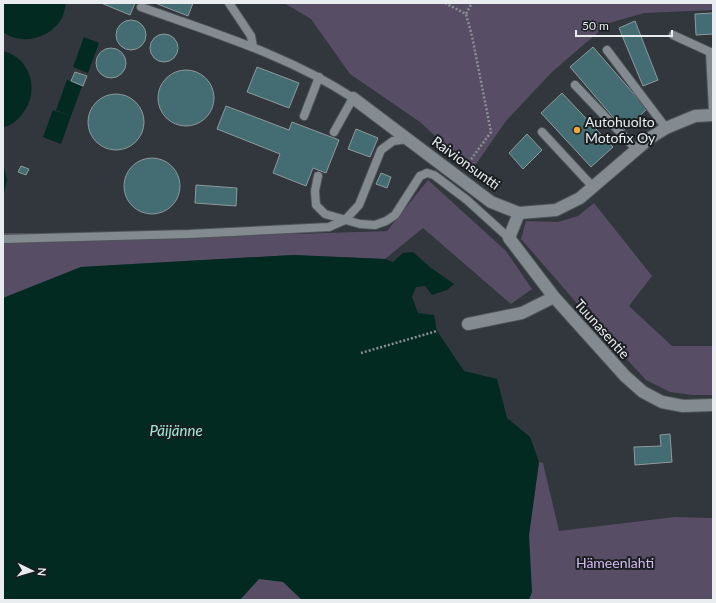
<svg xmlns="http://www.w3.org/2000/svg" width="716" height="603" viewBox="0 0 716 603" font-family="Lato,sans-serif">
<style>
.green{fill:#574d64}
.water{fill:#022a21}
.building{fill:#436d72;stroke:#8f9a9b}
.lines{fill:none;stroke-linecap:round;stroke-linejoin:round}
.service-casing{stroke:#4e5558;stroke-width:10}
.minor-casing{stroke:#4e5558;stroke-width:14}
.path{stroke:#898f93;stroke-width:2.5;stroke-dasharray:2 2;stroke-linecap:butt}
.service{stroke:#838b91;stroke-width:8}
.minor{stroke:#838b91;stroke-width:12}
.poi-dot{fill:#eea83c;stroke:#1b1e21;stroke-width:1.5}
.labels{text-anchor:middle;stroke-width:4;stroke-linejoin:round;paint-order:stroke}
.poi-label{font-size:14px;fill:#e9edf0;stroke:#1b1e21;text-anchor:start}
.street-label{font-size:14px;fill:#e9edf0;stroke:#1b1e21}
.park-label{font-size:14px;fill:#d3bbf0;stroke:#1b1e21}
.water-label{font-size:15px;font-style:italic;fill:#a2e9d3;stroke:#1b1e21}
</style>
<rect width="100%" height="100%" fill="#31373c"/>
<path class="green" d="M284,3H713V10L644,13L609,23L552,72L506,121L472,170L420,122L350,74L311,19Z
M428,180L506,251L532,289L511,304L423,228L385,259L293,255L81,267L3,298V233L296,234L387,231Z
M594,203L652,276L629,306L672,346H713V395H693L670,392L646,380L608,339L521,239L526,221L558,222L578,216Z
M539,462L543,463L559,531L675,517L713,518V600H132L217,529L529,535Z"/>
<path class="water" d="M3,3H66C65,8 64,14 62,18C50,39 22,46 3,32Z
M84,37L99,43L88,73L73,67Z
M3,51C31,58 40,91 23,113C18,120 11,126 3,127Z
M67,80L82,86L71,116L56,110Z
M53,110L71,116L61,144L43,137Z
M3,163L7,180L3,197Z
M413,252L431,268L454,284L447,290L432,295L425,286L416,287L412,297L418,313L434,315L437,331L464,371L497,379L507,418L530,437L539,462L529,535L532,592L529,600H302L283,582L259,579L240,600H3V298L81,267L293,255L385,259L393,262L403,253Z"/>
<path class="building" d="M101,3H135L130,15Z
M155,3H193L188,16Z
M713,13V34L696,35L695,14Z
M116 35a15 15 0 1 1 30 0a15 15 0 1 1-30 0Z
M635,21L658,80L643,86L619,28Z
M150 48a14 14 0 1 1 28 0a14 14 0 1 1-28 0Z
M593,47L647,109L624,130L570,67Z
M96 63a15 15 0 1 1 30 0a15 15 0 1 1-30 0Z
M257,67L299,83L289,108L247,92Z
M158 98a28 28 0 1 1 56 0a28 28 0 1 1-56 0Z
M75,72L87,76L83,86L71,81Z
M562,93L613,147L591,167L541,113Z
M88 122a28 28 0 1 1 56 0a28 28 0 1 1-56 0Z
M226,106L289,130L292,122L339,140L326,173L313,168L306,186L273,173L280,154L217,129Z
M356,129L378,138L370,157L348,149Z
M527,134L542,150L523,169L509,153Z
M124 186a28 28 0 1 1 56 0a28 28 0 1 1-56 0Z
M21,166L29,169L26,175L18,172Z
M381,173L391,177L387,188L376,184Z
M196,185L237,188L236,206L195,203Z
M670,434L672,462L635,465L634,447L661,446L660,435Z"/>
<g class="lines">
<g class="service-casing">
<path id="service" d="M229,3L251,36L253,47
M141,7C213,33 288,55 353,98L334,132
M673,35L710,52H713
M607,50L666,128
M710,52L713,111
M575,85L636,149
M304,116L319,77
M542,132L593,187
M318,176L315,191L316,205L325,214L360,224L375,225L386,221L395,215L420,176L427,173L434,175L467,200L509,238
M3,239L189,234L329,227L345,220L359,205L381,150L393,141L408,139"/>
</g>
<g class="minor-casing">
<path id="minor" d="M353,98L491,202L519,213L556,210L580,198L650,138L666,128L695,116L713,115
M519,213L509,238L554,297
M468,324L522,313L554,297L625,376L643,392L662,402L683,406L713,405"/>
</g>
<path class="path" d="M445,3L466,14L472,3
M464,169L491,132L472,36L466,14
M361,353L437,331"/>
<use href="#service" class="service"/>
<use href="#minor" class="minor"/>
</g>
<circle class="poi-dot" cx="577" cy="130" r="4"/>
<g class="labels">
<g class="poi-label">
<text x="585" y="127">Autohuolto<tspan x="585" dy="16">Motofix Oy</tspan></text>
</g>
<g class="street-label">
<text transform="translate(466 163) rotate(36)" y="5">Raivionsuntti</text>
<text transform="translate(602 329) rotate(48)" y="5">Tuunasentie</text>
</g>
<g class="park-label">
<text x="615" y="568">Hämeenlahti</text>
</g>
<g class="water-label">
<text x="176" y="436">Päijänne</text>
</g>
</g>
<rect width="716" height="603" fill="none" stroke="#e9edf0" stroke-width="8"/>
<g transform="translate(32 571) rotate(95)" stroke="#1b1e21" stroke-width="3" paint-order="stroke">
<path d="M0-3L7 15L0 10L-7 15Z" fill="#e9edf0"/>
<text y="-6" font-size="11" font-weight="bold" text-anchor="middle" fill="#e9edf0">N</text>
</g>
<path d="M576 30v6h96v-6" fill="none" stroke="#e9edf0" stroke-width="2"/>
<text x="582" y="30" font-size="12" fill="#e9edf0" stroke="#1b1e21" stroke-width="3" paint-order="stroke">50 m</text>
</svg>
